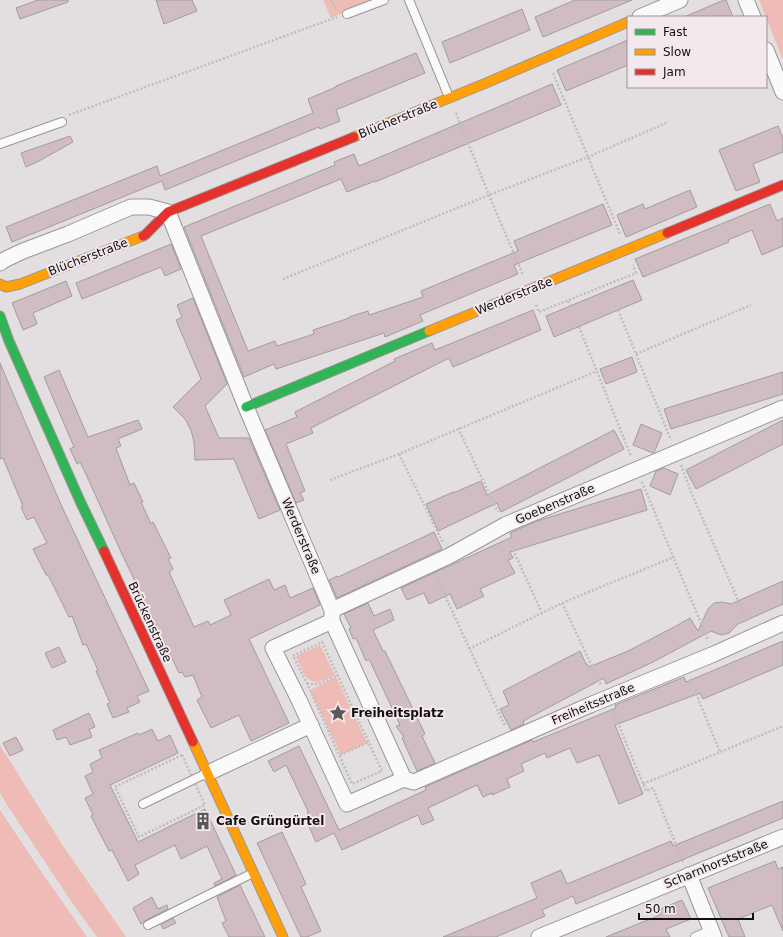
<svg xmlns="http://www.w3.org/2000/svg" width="783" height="937" viewBox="0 0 783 937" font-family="'DejaVu Sans',sans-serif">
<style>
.green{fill:#efbbb6}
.building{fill:#d0bcc1;stroke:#a19d9e}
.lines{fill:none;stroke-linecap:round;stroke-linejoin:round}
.lane-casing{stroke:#9a9697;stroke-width:10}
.street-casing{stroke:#9a9697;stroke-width:17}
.fast-casing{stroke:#9a9697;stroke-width:11}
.slow-casing{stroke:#9a9697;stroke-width:11}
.jam-casing{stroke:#9a9697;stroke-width:11}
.path{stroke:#bfbdbe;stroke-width:2.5;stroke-dasharray:2 2;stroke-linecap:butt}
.lane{stroke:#fbfafa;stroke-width:8}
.street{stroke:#fbfafa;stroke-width:15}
.fast{stroke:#30b455;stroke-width:9}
.slow{stroke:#ff9f0a;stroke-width:9}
.jam{stroke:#e5322d;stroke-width:9}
.labels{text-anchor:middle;stroke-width:4;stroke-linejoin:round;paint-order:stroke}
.street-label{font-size:12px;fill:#130f11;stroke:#f3e8ed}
.poi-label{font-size:12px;font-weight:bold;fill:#130f11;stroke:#f3e8ed;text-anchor:start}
</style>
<rect width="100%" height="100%" fill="#e3dee0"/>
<path class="green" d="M323,0H374L331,18Z
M759,0H783V60Z
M320,645L335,675C330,677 325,680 320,681C305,685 301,667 296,656Z
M336,677L367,743L341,755L310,690Z
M0,745L63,846L126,937H97L73,904L9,808L0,793Z
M0,810L38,867L87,937H0Z"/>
<path class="building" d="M38,0H68V2L20,19L16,8Z
M156,0H192L197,11L164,24Z
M575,0H632L543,37L535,17Z
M724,0H726L733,17H684Z
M522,9L530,30L450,63L442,42Z
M628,40V65L566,91L557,70Z
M416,53L425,73L336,110L340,121L320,129L319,127L165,190L162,181L12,242L6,227L157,166L160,176L313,113L308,99L336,87V86Z
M552,84L561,105L375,182V181L347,192L341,179L201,236L248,351L275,341L277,346L314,334L313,330L349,318V317L368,311L369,315L423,297L421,291L518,251L514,241L603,204L612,225L514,265L518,274L420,315L423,321L385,337L384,333L276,369L274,364L244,377L184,227L335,165L334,162L354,154L359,166Z
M778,126L783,138V152L753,164L760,182L736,191L719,150Z
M70,136L73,142L39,161L26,167L21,153Z
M690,190L697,207L626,237L617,215L643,204L645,209Z
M770,204L777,221L783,218V246L762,255L752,230L728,240L729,242L643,277L635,259Z
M171,244L181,269L165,276L161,267L82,299L76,283Z
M633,280L642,300L554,337L546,316Z
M66,281L72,296L33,313L37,324L23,330L12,303Z
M193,298L227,384L205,406L219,438H249L280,510L259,519L234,459L195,460L194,442L191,430L185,419L173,407L201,379L176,320L182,317L177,305Z
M533,310L541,330L453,367L449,358L311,428L313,433L286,444L305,491L300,493L304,500L296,503L265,430L297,417L295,412L395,361L394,359L432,343L435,350Z
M632,357L637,372L606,384L600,369Z
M0,363L28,429L63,509L149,691L137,696L140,702L127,708L129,712L113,718L107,704L110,703L96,671L98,670L86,644L83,645L72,616L69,617L48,575H46L33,549L47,543L34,517L27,520L21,507L23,506L3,458L0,459Z
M59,370L88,437L138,420L142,429L118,439L121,446L116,448L130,485L134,483L143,502H141L151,524L153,522L171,558L168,559L173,569L169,572L194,627L208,621L210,625L231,615L224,600L269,579L274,590L285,585L290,598L313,588L320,605L249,639L289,723L251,741L239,715L211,728L197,700L202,697L193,675L185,677L182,672L179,673L121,552L85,472L80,462L77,464L70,449L74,447L44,377Z
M783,372V394L671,429L664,409Z
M783,420V444L696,489L686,470Z
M641,424L662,433L654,453H653L633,445Z
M614,430L624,449L501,512L497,503L438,531L426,504L453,492V493L481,481L487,495Z
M664,468L678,474L670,495L650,486L656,471Z
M641,489L647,510L510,552L513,558L508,560L515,573L480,589L484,596L457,609L450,594L429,604L424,593L407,600L401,588L512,537L510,533L537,521Z
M434,532L442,549L337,598L329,580L337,576L338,577Z
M783,581V604L738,624L729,633L721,635L711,631L653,662L606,684L604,678L523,721L524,724L511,730L500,709L509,705L503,691L580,651L586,664H587L589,667L628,651L676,626L690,618L698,631L708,609L714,603L722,602L731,604Z
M368,603L374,616L390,609L394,620L373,630L383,651H385L425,734L422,736L435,763L417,771L402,738L404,737L396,726L400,725L369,659L366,661L356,638L353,639L349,629L351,628L344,614Z
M783,641V665L703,699L700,693L615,725L643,794L619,804L599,755L577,763L570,748L547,758L545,753L521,764L524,771L507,779L510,787L492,795V793L483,797L477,785L428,808L434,820L422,825L418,815L342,850L334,833L316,842L306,820L308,811L286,765L274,772L268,761L299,746L339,830L426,790L425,787L532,740L533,742L616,708L615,705L684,677L686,682Z
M59,647L66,662L52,668L45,653Z
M89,713L95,727L89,729L92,737L70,745L66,737L57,740L53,730Z
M152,729L158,741L170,735L178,753L110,785L138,842L205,809L236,875L215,886L214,883L222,879L207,846L181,859L175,845L135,865L139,874L128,881L112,850L109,851L91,816L93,815L85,798L93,794L85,776L93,772L90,764L102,758L99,750L138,733L139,735Z
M16,737L23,750L10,756L3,743Z
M783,801V818L576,904L573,896L542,910L545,916L496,937H443L537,898L531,883L561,870L567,884L671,841L673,846Z
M282,832L306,884L301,887L321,931L307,937H301L257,843Z
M775,861L778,869L783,867V931L772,905L738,919L745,937H729L708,888Z
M240,885L247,900L265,937H229L222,923L226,921L217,897Z
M152,897L158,909L167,905L168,909L146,920L141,924L133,908Z
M682,900L691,919L666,929L670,937H606L660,915L658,910Z
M173,918L176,923L163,929L161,924Z"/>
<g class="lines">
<g class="lane-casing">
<path id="lane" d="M409,0L449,97
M347,14L384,0
M0,144L62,122
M143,804L207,773
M148,925L210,894L253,873
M695,937L711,930"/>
</g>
<g class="street-casing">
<path id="street" d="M746,0L753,17
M640,17L680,0
M766,50L783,92
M0,263L4,260L23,251L68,234L131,207H149L168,212L246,407L332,610V621
M332,610L449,556L505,525L783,408
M332,621L273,648L299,700L347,804L404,779
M332,621L404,779
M208,773L311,725
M404,779L414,782L590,705L714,654L783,623
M689,875L714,937
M539,937L783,837"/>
</g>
<g class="fast-casing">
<path id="fast" d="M0,316L9,341L80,501L104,551
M246,407L429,331"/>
</g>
<g class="slow-casing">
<path id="slow" d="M354,137L486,83L628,22
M0,284L6,287L20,284L143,236
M429,331L667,233
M193,742L283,937"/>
</g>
<g class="jam-casing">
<path id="jam" d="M667,233L783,185
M143,236L145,235L168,212L354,137
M104,551L193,742"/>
</g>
<path class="path" d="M331,0L335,7L338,9
M553,73L620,234
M456,113L489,195L523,275
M69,115L337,17
M283,279L489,195L588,157L666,123
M568,301L570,306
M536,305L539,312L636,273L633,265
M618,310L671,440
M579,327L631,456
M636,354L751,305
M458,428L498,512
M399,454L443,543
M681,465L691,492L748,623
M330,480L399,454L597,371
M642,482L708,640
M508,539L542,613
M437,578L505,726
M562,603L601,685
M322,642L382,771L352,784L307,683L293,656Z
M469,649L562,603L674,557
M690,679L720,752
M307,683C317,687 329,679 338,675
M613,711L646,791L653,788L683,862
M182,755L205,805L139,837L115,787Z
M340,755L369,742
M643,784L783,726"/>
<use href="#lane" class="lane"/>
<use href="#street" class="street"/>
<use href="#fast" class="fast"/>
<use href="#slow" class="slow"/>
<use href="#jam" class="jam"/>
</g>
<defs>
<g id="sight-bare" transform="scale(1.38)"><path d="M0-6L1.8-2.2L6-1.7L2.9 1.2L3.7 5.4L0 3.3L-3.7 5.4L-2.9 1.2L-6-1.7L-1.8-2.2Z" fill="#5c5759" stroke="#f3e8ed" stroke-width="2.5" paint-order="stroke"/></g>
<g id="building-bare" transform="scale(1.38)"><path d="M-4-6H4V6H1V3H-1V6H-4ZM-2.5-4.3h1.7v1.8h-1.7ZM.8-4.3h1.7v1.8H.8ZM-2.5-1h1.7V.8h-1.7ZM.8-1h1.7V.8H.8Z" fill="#5c5759" stroke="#f3e8ed" stroke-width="2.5" paint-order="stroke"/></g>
</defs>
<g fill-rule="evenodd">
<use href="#sight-bare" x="338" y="713"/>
<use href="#building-bare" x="203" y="821"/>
</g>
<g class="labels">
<g class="street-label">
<text transform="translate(398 119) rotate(-22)" y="4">Blücherstraße</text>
<text transform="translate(88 257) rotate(-21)" y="4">Blücherstraße</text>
<text transform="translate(514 296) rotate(-22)" y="4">Werderstraße</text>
<text transform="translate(555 504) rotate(-23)" y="4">Goebenstraße</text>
<text transform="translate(301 536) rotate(67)" y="4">Werderstraße</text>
<text transform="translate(150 622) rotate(65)" y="4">Brückenstraße</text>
<text transform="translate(593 704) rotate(-23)" y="4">Freiheitsstraße</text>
<text transform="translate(716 864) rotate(-22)" y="4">Scharnhorststraße</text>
</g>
<g class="poi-label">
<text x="351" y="717">Freiheitsplatz</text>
<text x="216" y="825">Cafe Grüngürtel</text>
</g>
</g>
<rect x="627" y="16" width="140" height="72" fill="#f3e8ed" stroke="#999195"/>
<rect x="635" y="29" width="20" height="6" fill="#30b455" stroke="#999195"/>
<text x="663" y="36" font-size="12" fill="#130f11">Fast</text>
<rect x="635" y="49" width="20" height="6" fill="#ff9f0a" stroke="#999195"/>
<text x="663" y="56" font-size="12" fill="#130f11">Slow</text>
<rect x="635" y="69" width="20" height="6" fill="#e5322d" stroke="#999195"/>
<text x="663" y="76" font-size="12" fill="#130f11">Jam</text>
<path d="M639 913v6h114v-6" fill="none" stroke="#130f11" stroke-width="2"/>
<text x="645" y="913" font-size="12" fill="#130f11" stroke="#f3e8ed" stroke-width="3" paint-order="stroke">50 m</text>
</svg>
